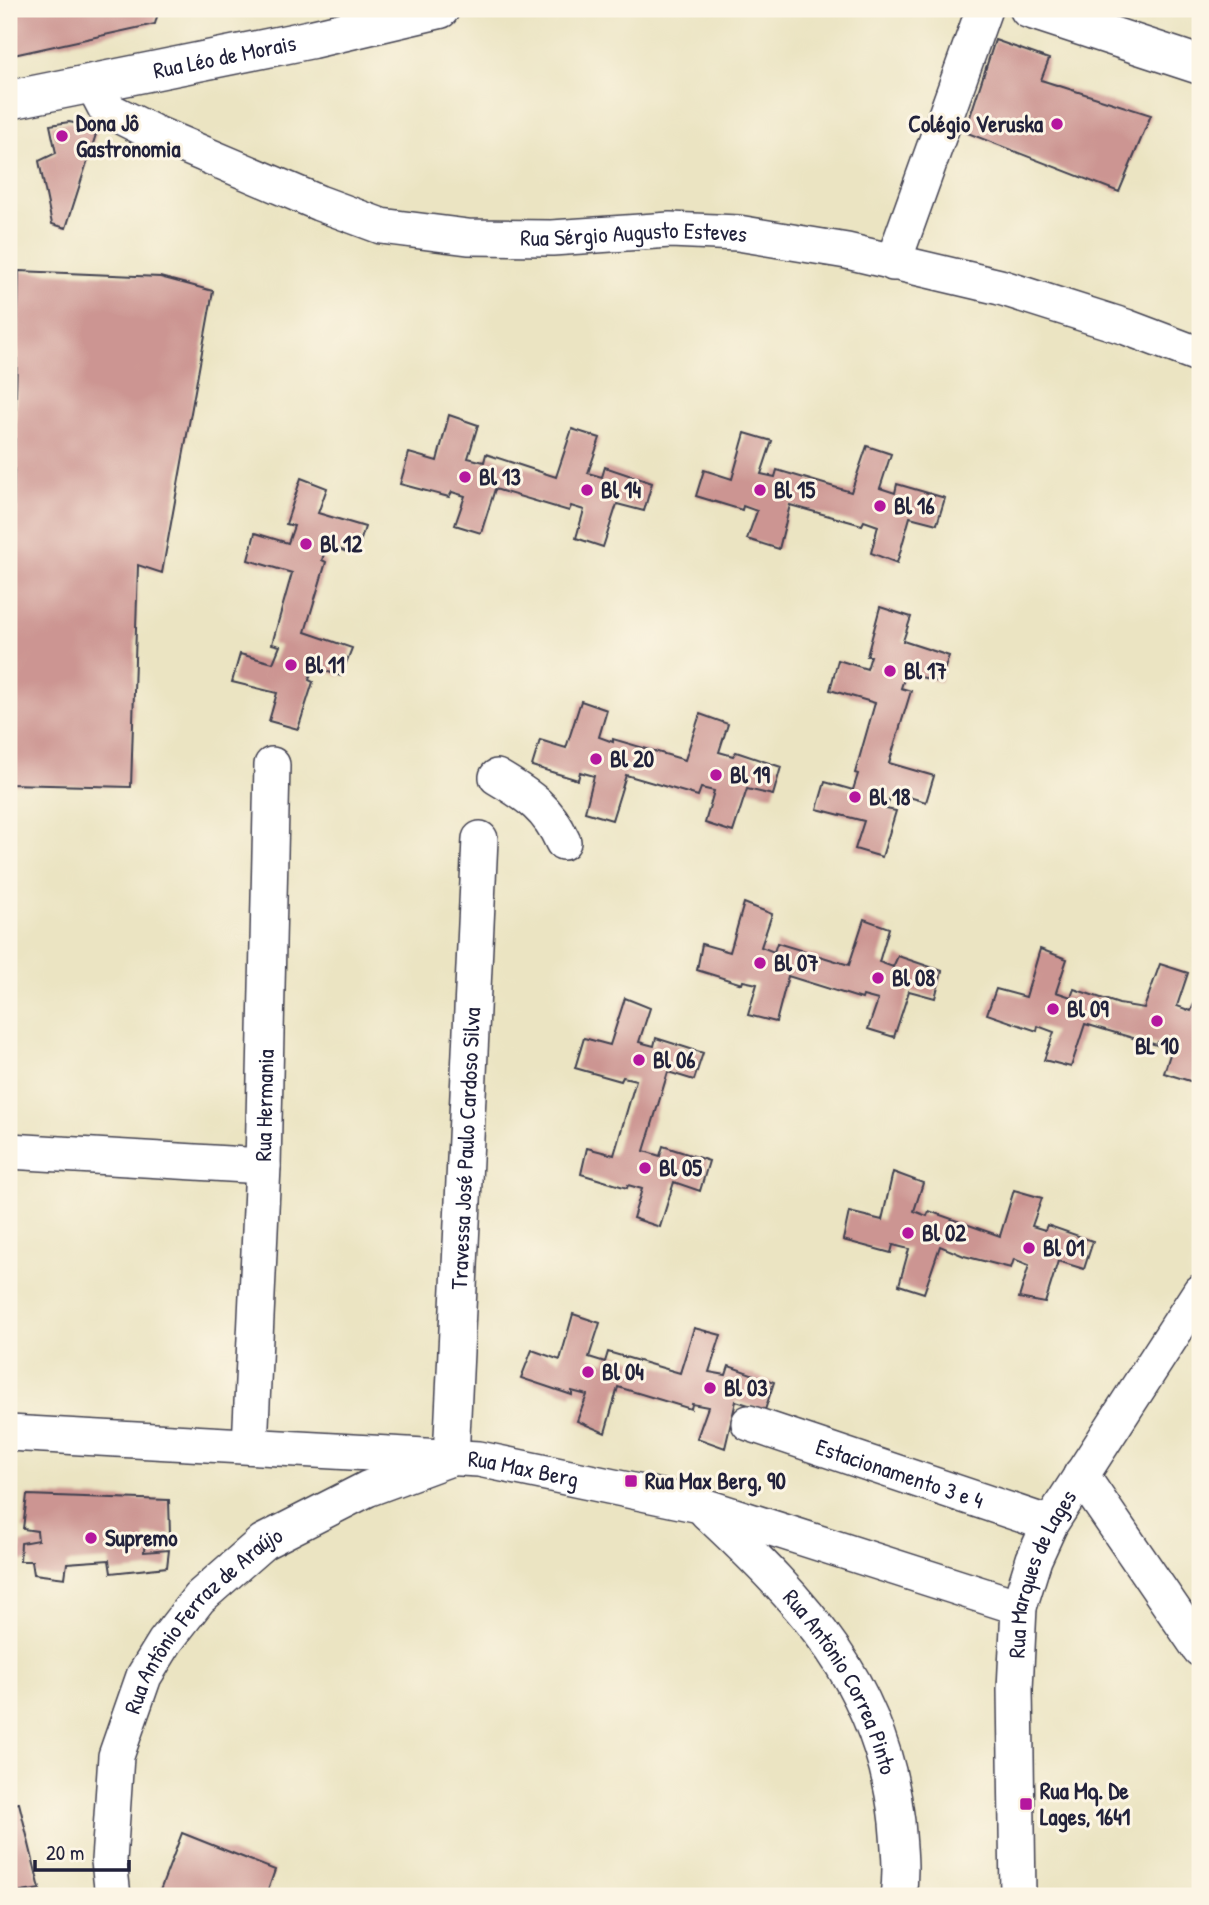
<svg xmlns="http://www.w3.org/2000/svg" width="1209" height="1905" viewBox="0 0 1209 1905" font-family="'Patrick Hand',sans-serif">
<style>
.building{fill:#cc9592}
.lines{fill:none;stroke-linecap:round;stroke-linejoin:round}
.street-casing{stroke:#403f4f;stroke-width:38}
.secondary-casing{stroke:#403f4f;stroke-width:41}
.street{stroke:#fff;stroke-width:35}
.secondary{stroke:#fff;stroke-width:38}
.poi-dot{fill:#b5179e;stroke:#fcf5e5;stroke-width:2.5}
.labels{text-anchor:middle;stroke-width:6;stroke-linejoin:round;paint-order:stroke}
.street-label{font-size:23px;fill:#22223b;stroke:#fcf5e5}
.poi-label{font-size:23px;font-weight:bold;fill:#22223b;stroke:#fcf5e5;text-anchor:start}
</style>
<rect width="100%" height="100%" fill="#fcf5e5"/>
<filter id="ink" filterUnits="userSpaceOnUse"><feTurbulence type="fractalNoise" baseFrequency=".0143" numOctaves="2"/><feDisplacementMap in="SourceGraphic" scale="14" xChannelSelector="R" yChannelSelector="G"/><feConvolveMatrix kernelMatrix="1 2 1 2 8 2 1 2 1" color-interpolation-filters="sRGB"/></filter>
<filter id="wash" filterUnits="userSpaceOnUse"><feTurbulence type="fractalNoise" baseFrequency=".00686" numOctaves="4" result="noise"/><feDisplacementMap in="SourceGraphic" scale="28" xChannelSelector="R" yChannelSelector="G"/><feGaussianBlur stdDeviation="1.57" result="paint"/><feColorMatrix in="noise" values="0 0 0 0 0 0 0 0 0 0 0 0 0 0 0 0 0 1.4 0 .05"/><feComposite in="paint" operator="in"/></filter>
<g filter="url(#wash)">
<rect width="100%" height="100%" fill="#ebe4c2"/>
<g id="blocks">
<path class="building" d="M9,9H159L155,24L9,56Z
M995,40L1049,59L1041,80L1151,115L1119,192L965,132Z
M69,122L98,128L66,228L52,224L39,161L56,153L50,125Z
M19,271L160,277L213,291L162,573L138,565L131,787L9,784V558H12Z
M449,415L478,425L468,458L484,462L486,454L556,477L572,429L600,438L588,473L602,477L605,467L652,483L644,511L617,504L603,547L576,538L584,510L571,506L569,511L495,489L481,533L455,525L465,496L452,492L449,497L400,484L409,453L437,461Z
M745,433L772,441L761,474L775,477L777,470L851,492L867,446L891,454L880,488L895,493L897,484L945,498L937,524L910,517L897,563L871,553L878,526L864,521L862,525L790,505L779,549L747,539L757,511L743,506L742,510L696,496L704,470L732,479Z
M301,478L327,488L318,513L365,527L356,555L327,545L322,560L326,562L305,632L352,648L341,676L313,667L309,680L313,682L298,729L269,721L277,693L232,682L240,654L273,663L280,646L272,644L292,573L248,560L255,533L288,543L294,526L286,524Z
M880,607L911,617L903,641L949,656L940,682L906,673L901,688L911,691L889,763L934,776L926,802L892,792L886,809L896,811L882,857L855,849L864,821L817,809L825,782L853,790L858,774L855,773L875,703L830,690L838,660L867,669L871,656H867Z
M581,701L607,710L599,737L613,742V739L685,760L700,714L728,724L719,752L733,756L736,752L781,767L773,795L747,789L733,832L705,823L714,791L701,788L698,796L626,775L612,820L585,812L594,776L580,772L578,780L532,766L540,740L566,748Z
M744,903L772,914L761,947L774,952L777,943L849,965L864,919L889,928L879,962L893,967L898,956L942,971L935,998L909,991L894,1037L868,1029L878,1000L863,996L862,999L788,976L776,1022L748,1015L757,984L743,981L742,984L697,970L702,944L730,952Z
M1040,949L1067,959L1056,992L1071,997L1074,989L1119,1004L1144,1008L1160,964L1188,973L1177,1006L1191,1011L1194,1004L1200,1006V1055L1193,1082L1164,1073L1173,1045L1158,1042L1157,1045L1085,1024L1071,1067L1044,1060L1054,1032L1038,1026L1037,1031L987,1014L996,989L1026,997Z
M625,998L650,1008L639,1042L654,1046L656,1038L703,1053L694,1080L668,1072L644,1151L660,1156L663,1146L709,1161L700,1191L674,1182L660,1227L633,1218L642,1189L628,1185L627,1188L581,1174L587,1148L614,1155L636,1080L623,1077L621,1081L575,1068L584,1038L610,1045Z
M893,1172L923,1183L914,1211L927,1216L929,1211L1000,1236L1014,1190L1042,1198L1032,1226L1045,1230L1047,1225L1093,1241L1084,1269L1058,1261L1045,1303L1019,1298L1029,1265L1014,1259L1011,1268L964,1256L940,1246L924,1293L899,1285L909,1249L893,1245L891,1253L843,1240L849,1212L882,1220Z
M573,1314L600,1323L589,1357L605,1362L608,1352L680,1373L694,1328L721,1335L709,1372L726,1375L729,1366L774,1382L765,1410L736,1401L725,1448L697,1438L708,1407L692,1404L691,1409L618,1387L605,1433L577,1421L587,1395L572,1391V1395L521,1378L532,1350L560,1360Z
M27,1495L169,1500L170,1535H145L144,1552L169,1550L167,1567L111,1573L109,1560L67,1563L65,1578L34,1574L32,1561H20L21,1543L38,1540L37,1531L23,1529Z
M19,1803L40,1889L9,1894V1805Z
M182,1833L275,1870L266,1896H158Z"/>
</g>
</g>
<g filter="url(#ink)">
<use href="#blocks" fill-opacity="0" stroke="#403f4f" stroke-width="2"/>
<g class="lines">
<g class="street-casing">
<g id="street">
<path id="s1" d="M92,82L106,109L152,132L319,203L381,226L468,237L552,238L670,230L738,233L847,251L1000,287L1126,327L1200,355"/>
<path d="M893,263L984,9"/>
<path d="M497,777C529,796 548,808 563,842"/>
<path d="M9,1151L263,1166"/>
<path id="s2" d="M749,1423L1050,1524"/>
<path id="s3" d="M9,1433L479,1459L700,1505L1019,1607"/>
<path id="s4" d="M250,1446L263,1166L272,765"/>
<path d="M1081,1475L1200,1649"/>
<path id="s5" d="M707,1512C803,1602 882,1684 897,1822C899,1848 902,1871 898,1896"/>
<path id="s6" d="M113,1896L109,1861L116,1756L144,1676L165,1642L199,1598L263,1542L367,1489L451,1458L480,839"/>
<path id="s7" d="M1018,1896L1015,1689L1019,1607L1034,1559L1050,1524L1200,1292"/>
</g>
</g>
<g class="secondary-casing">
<g id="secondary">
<path d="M1029,9L1200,65"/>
<path id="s8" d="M9,100L312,39L440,9"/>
</g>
</g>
<use href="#street" class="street"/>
<use href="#secondary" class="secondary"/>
</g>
</g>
<g class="poi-dot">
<circle cx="1057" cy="124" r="7"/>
<circle cx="62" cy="136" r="7"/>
<circle cx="465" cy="477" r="7"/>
<circle cx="587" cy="490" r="7"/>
<circle cx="760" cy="490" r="7"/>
<circle cx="880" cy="506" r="7"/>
<circle cx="306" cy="544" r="7"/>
<circle cx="291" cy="665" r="7"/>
<circle cx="890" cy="671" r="7"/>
<circle cx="596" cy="759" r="7"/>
<circle cx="716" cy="775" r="7"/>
<circle cx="855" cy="797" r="7"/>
<circle cx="760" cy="963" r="7"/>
<circle cx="878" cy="978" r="7"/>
<circle cx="1053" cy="1009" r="7"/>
<circle cx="1157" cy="1021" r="7"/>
<circle cx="639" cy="1060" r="7"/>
<circle cx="645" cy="1168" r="7"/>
<circle cx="908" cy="1233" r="7"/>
<circle cx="1029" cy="1248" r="7"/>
<circle cx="588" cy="1372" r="7"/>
<circle cx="710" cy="1388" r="7"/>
<rect x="624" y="1474" width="14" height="14" rx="3.5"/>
<circle cx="91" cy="1538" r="7"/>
<rect x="1019" y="1797" width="14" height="14" rx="3.5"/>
</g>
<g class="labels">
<g class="street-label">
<text dy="8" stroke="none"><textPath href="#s8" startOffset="220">Rua Léo de Morais</textPath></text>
<text dy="8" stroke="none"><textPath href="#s1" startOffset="583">Rua Sérgio Augusto Esteves</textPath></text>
<text dy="8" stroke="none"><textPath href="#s4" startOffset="341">Rua Hermania</textPath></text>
<text dy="8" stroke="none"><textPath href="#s6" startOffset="922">Travessa José Paulo Cardoso Silva</textPath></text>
<text dy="8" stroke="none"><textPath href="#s3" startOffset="516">Rua Max Berg</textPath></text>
<text dy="8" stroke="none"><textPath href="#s2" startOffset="159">Estacionamento 3 e 4</textPath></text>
<text dy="8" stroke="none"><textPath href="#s7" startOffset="327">Rua Marques de Lages</textPath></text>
<text dy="8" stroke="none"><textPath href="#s6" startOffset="306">Rua Antônio Ferraz de Araújo</textPath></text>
<text dy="8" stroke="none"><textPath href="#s5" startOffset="219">Rua Antônio Correa Pinto</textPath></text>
</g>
<g class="poi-label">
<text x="76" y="131">Dona Jô<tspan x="76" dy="26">Gastronomia</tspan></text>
<text x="1043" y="132" text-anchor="end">Colégio Veruska</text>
<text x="479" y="485">Bl 13</text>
<text x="601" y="498">Bl 14</text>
<text x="774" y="498">Bl 15</text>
<text x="894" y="514">Bl 16</text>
<text x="320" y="552">Bl 12</text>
<text x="305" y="673">Bl 11</text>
<text x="904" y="679">Bl 17</text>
<text x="610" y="767">Bl 20</text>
<text x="730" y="783">Bl 19</text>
<text x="869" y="805">Bl 18</text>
<text x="774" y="971">Bl 07</text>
<text x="892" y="986">Bl 08</text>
<text x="1067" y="1017">Bl 09</text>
<text x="1157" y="1054" text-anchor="middle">BL 10</text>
<text x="653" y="1068">Bl 06</text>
<text x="659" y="1176">Bl 05</text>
<text x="922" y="1241">Bl 02</text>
<text x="1043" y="1256">Bl 01</text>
<text x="602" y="1380">Bl 04</text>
<text x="724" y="1396">Bl 03</text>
<text x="645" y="1489">Rua Max Berg, 90</text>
<text x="105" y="1546">Supremo</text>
<text x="1040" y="1799">Rua Mq. De<tspan x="1040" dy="26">Lages, 1641</tspan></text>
</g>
</g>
<rect width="1209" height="1905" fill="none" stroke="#fcf5e5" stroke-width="35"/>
<path d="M35 1860v10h94v-10" fill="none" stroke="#22223b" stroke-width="3.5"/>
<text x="46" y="1860" font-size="21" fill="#22223b" stroke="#fcf5e5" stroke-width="5" paint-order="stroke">20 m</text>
</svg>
